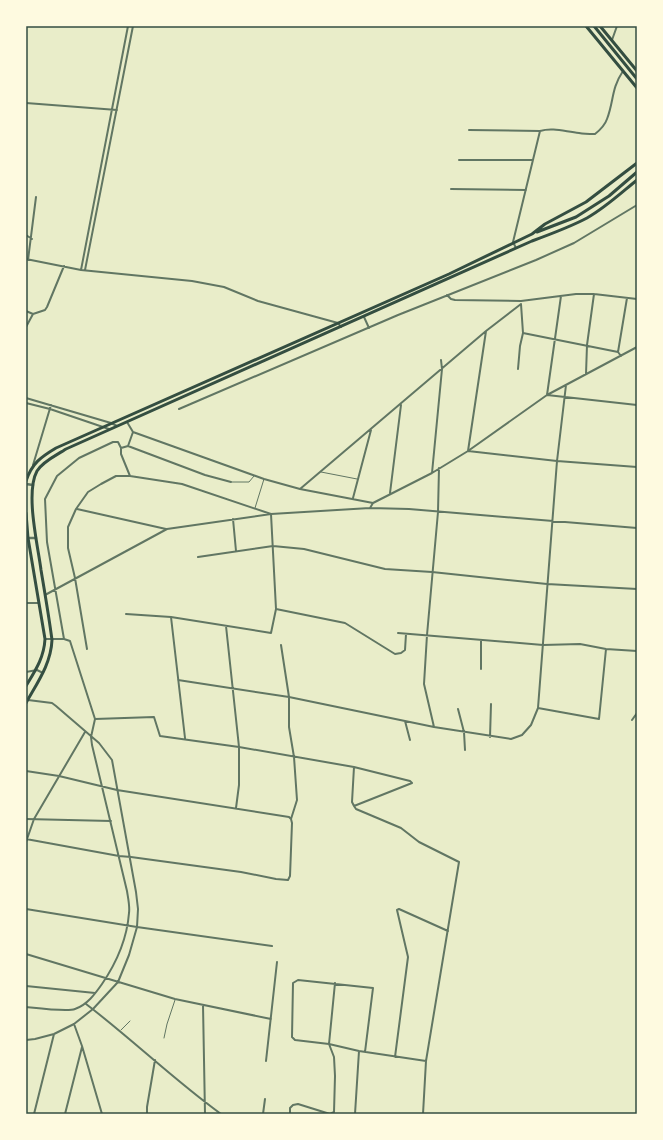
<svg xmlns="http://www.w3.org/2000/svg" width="663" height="1140" viewBox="0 0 663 1140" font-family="'PT Sans',sans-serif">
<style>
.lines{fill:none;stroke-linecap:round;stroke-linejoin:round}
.service{stroke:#617663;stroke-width:1}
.minor{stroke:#617663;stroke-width:2}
.tertiary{stroke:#617663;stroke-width:2.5}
.primary{stroke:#344e41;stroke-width:3}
.neatline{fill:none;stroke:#344e41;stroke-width:1.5}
</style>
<rect width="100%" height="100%" fill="#e9edc9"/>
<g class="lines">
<path class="service" d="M321,472L357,479
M232,482H249L254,476
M255,508L264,479
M121,1030L130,1021
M164,1038L167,1024L175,1000"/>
<path class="minor" d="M612,40L617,26
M26,103L117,110
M469,130L540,131C553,127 566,132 579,133C584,134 590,134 595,134C600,130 605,125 607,119C614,101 611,89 623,71
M459,160H533
M451,189L526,190
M26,235L32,239
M516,248L513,242L540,131
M26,259L81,270L192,281L224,287L258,301L338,323L341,327
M28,260L36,197
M81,270L128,26
M85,270L133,26
M447,295L451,299L455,300L521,301L576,294H594L637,299
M561,296L547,395L637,405
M521,304L523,333L618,352
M26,311L33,314
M364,317L369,328
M26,327L33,314L45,310L47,307L64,266
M486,331L468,451L557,461L637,467
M621,356L618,352L627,298
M518,369L520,346L523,333
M586,374L587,345L594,294
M26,398L111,423L117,426
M26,403L50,409L103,427L109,429
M179,409L398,315L536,260L574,243L637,205
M127,422L133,432L264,479L300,489L373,503
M128,446L205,475L231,482
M33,465L51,405
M432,473L442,369L441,360
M130,476L121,454V448L128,446L133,432
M300,489L486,331L521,304
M390,493L401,405
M353,498L371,430
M370,508L373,503L432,473L468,451L547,395L637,347
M77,509L166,529
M233,519L236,551
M198,557L273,546L304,549L385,569L432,572L547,584L637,589
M45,595L167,529L271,514L370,508L409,509L637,528
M26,603H38
M276,609L345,623L395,654L401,653L405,650L406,634
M171,617L185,738
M226,626L239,747V785L236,808
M398,633L543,645L580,644L606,649L637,651
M45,639H64
M481,641V669
M281,645L289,697V727L294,757L297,800L291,819
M87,649L75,578L68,548V527L76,509L88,492L101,484L116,476H130L182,484L271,514L276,609L271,633L171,617L126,614
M26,672L37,670L43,673
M178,680L289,697L434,727L511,739L522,735L531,725L538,708L557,461L566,385
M538,708L599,719L606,649
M458,709L464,732L465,750
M95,719L154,717L160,736L239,747L354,767L410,781L412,783L354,806
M632,720L637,713
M405,721L410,740
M434,727L424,684L427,635L438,512L439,468
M490,737L491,704
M354,767L352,802L354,806L356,809L401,828L419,842L459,862L426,1061L423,1114
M26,771L59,776L117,790L289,817L291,819L292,823L290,876L288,880L276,879L241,872L131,857L119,856L26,839
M26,819L111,821
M26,842L34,819L85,732
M26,909L137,927L272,946
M26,954L175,999L271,1019
M26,986L95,993
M86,1004C132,1039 174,1080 221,1114
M203,1005L205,1114
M26,1007C36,1008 68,1012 75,1009C87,1005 95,994 102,984C117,962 127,939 129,913C130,906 128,898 127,891L92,745L91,737L95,719L70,641L64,639L47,542L45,499L57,476L79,458L113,442H118L121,448
M74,1024L82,1046L102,1114
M26,1040L35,1039L54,1034L74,1024L93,1009L118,982L129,955L137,927L138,909L136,892L112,760L99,743L56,706L52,703L28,700
M365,1052L373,988L298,980L293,983L292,1037L295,1040L329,1044L359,1051L426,1061
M395,1057L408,957L397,910L399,909L448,931
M266,1061L277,962
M34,1114L54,1034
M65,1114L82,1047
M147,1114V1107L155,1060
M263,1114L265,1099
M290,1114V1108L293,1105L298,1104L330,1114L334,1112L335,1076L334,1057L329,1044L335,983
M355,1114L359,1051"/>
<path class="tertiary" d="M26,484L33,485
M26,538H36"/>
<path class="primary" d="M586,26L637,88
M594,26L637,79
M600,26L637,71
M537,232L576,217L609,196L637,172
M26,481C32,463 41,457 56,448L449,274L532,234L545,224L586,202L637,163
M26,513L28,538L45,639C44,658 35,671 26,686
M26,703C37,683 51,664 52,640C49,617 45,594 41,570C38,546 25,493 37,471C43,461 57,455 66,449L532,241C551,234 570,227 587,218C605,208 621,193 637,180"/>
</g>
<rect width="663" height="1140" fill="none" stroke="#fefae0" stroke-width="54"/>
<rect x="27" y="27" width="609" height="1086" class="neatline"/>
</svg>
